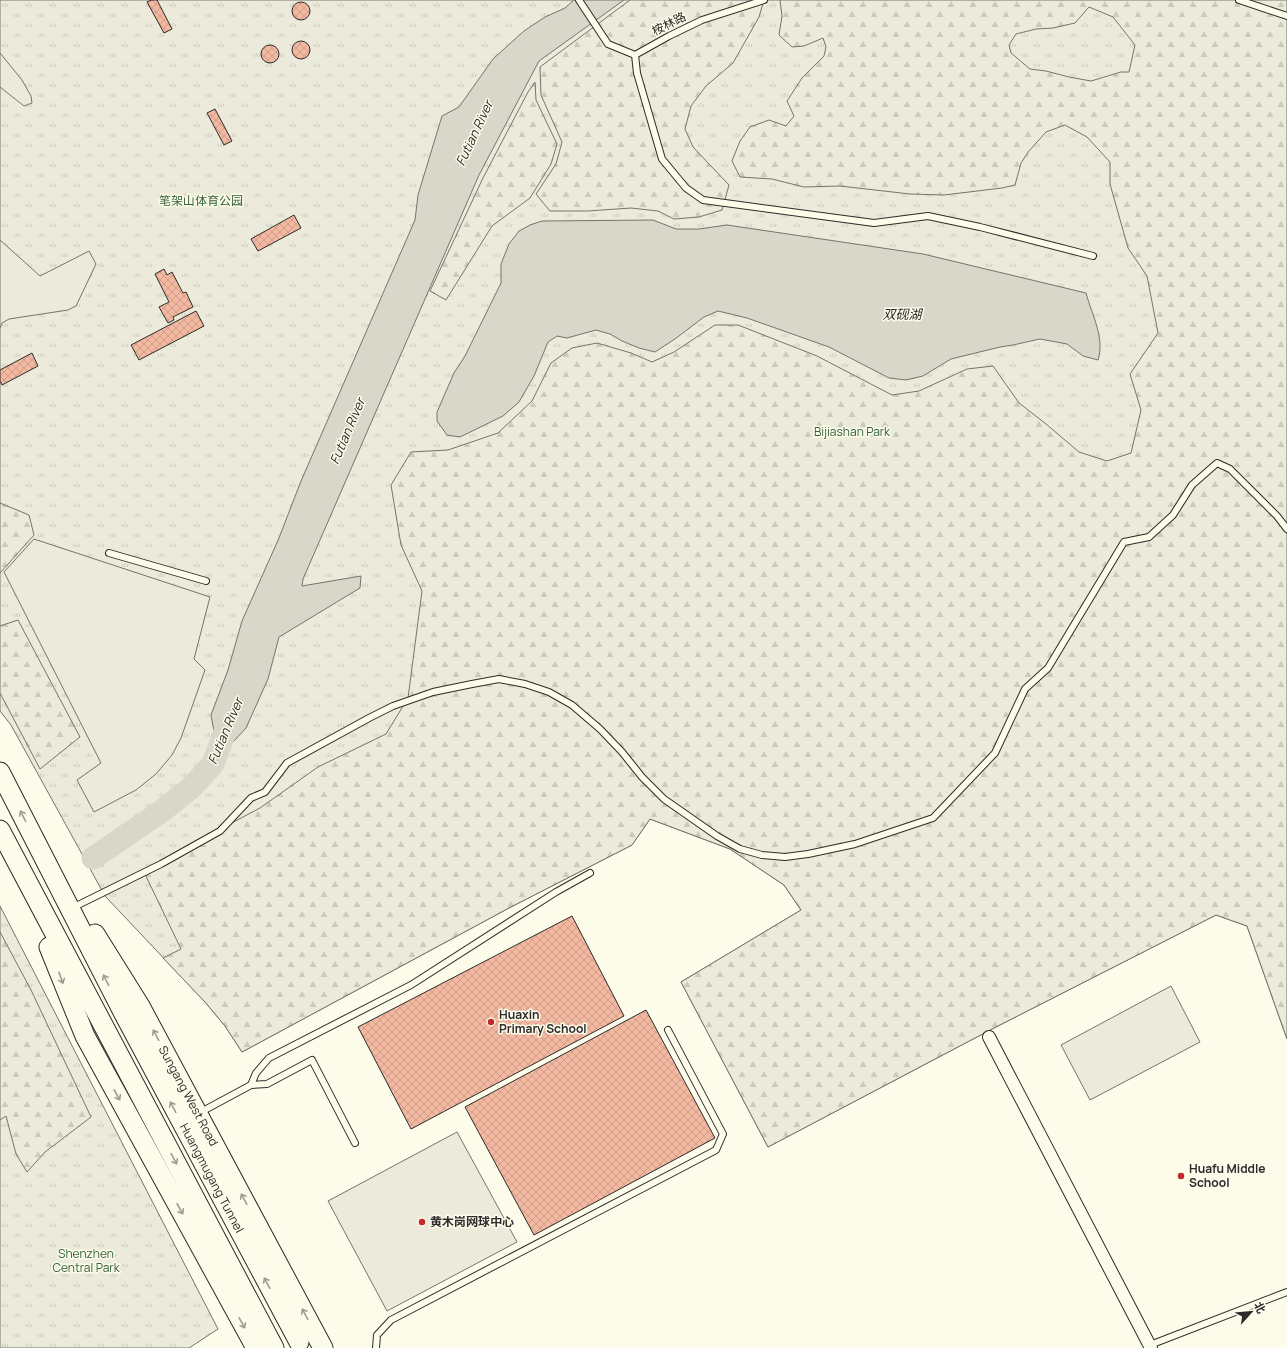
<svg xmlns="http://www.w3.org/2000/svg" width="1287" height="1348" viewBox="0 0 1287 1348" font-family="Manrope,'Noto Sans SC',sans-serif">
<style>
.grass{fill:url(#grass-tufts);stroke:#74746e}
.forest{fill:url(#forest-firs);stroke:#74746e;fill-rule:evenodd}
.pitch{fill:#ecebdb;stroke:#74746e}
.parking{fill:#eceadb;stroke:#74746e}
.water{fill:#d8d7c9;stroke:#74746e}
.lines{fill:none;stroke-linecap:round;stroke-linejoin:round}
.river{stroke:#d8d7c9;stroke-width:23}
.building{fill:url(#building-cross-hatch);stroke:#2b2b2b}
.lane-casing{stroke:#2b2b2b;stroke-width:8}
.street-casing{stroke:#2b2b2b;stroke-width:14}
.primary-casing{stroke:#2b2b2b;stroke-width:21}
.lane{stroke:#fdfbea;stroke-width:6}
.street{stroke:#fdfbea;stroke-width:12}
.primary{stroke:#fdfbea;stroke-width:19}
.oneway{stroke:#9e9d94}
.poi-dot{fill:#c62828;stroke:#fdfbea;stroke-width:1.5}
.labels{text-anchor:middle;stroke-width:3;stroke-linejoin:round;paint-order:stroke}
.street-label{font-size:12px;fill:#2b2b2b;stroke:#fdfbea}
.park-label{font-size:12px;fill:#34623c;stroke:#fdfbea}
.poi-label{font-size:12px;font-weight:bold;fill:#2b2b2b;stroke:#fdfbea;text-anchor:start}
.water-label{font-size:13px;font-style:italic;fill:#2b2b2b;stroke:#fdfbea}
</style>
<defs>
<pattern id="grass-tufts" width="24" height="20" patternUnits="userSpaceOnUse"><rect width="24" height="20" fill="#ecebdb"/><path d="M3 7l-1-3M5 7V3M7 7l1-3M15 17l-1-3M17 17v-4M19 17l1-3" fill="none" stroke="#cbcabc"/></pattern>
<pattern id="forest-firs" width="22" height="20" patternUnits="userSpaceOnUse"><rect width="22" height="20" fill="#ecebdb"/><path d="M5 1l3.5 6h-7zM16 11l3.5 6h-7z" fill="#cbcabc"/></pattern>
<pattern id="building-cross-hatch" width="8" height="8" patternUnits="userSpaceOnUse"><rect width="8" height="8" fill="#f2b8a0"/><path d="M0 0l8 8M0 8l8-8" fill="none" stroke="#d09e8a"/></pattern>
</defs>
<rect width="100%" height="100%" fill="#fdfbea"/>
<path class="grass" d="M0,0H1287V1039L1247,926L1216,915L994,1028L768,1147L681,982L801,910L784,885L730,849L650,819L632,845L509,908L242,1052L225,1026L205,1002L105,896L11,725L0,711Z
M0,906L218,1329L189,1348H0Z"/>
<path class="forest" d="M630,0H764L759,17L733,63L706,86L691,106L685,129L693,147L729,185L722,210L699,217L674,219L658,211L631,208L588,211H550L536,194L556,164L562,142L541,95L540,67Z
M780,0H1287V1039L1247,926L1216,915L994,1028L768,1147L681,982L801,910L784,885L730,849L650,819L632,845L509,908L242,1052L225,1026L205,1002L163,958L181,949L143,870L260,808L318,767L386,734L408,698L422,591L401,545L391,485L411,452L448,450L498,433L532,401L551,363L572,348L597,343L631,353L652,362L674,352L715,325H738L817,356L892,395L919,391L967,369L993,366L1019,403L1046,424L1079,452L1107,461L1131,453L1141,410L1130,374L1158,333L1147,276L1128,248L1110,184V162L1087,137L1065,125L1046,132L1029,151L1021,163L1015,185L1002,188L944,195L910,194L840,186L804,187L772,179L740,177L732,161L740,141L750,127L769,120L786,126L794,116L787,101L802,78L824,56L826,47L823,38L804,46L792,47L779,35L782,16ZM1089,7L1113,17L1135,45L1129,72H1121L1091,81L1069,77L1046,71L1030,69L1011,53L1009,45L1016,34L1036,29L1053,28L1075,23Z
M535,82L536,100L557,144L551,164L530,198L492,226L446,300L430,291L483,178L528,92Z
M0,503L29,515L34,535L0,573Z
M18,620L80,737L40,769L0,693V626Z
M0,932L31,990L91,1117L45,1152L27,1172L16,1154L6,1116L0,1120Z"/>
<path class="pitch" d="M1171,986L1200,1042L1090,1100L1061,1045Z
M457,1132L517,1242L387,1311L328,1201Z"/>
<path class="parking" d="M0,53L22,80L31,96L32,103L24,106L0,87Z
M0,240L40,276L89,251L96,264L76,306L68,310L9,319L2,323L0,328Z
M34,539L210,597L194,659L205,670L181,738L172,755L156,774L136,790L94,812L77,780L101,763L4,572Z"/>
<path class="water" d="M574,0H624L539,61L479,175L303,579L302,586L361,576L360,588L279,637L268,679L246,728L232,743L215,737L211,715L228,670L242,621L279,538L301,481L415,220L418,195L442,116L459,107L493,59L524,31L545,17L565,8Z
M653,220L676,229H699L727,225L923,254L1086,293C1092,315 1105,338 1098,360L1083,356L1067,344L1040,339L1013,345L1000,347L951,359L923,376L906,380L889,378L829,347L747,318L718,311L704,317L675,339L655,352L639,348L622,341L610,334L596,330L567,338L557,336L548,342L534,376L519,402L503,416L460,437L447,435L437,421V412L454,373L465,356L501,283V264L509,244L519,231L530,225L542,221Z"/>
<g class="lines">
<path class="river" d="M93,858L162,811L192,787L213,764L233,710"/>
</g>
<path class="building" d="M151,0H157L172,29L164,33L147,2Z
M292 11a9 9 0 1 1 18 0a9 9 0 1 1-18 0Z
M292 50a9 9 0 1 1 18 0a9 9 0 1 1-18 0Z
M261 54a9 9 0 1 1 18 0a9 9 0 1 1-18 0Z
M215,109L232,141L224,145L207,113Z
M294,215L301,228L258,251L251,239Z
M164,269L167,275L172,272L183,293L186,292L193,307L173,317L174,320L168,323L159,307L169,302L155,274Z
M196,311L204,326L139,360L131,345Z
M32,353L38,366L2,385L0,381V370Z
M572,916L624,1016L411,1129L358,1027Z
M646,1010L715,1138L534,1235L465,1107Z"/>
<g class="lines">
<g class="lane-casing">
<path id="lane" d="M579,0L608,44L635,55L669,36L702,20L764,0
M1239,0L1287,16
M635,55L637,73L662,159L686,188L703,200L874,223L928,216L980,227L1093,256
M109,553L206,581
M76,906L161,864L220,831L251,798L265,792L287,763L369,718L393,706L433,692L472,684L499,679L525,684L549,692L572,705L600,729L622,752L642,777L664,799L717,836L740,849L762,855L785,857L808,854L855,844L933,818L995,753L1025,689L1048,668L1124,542L1149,537L1173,515L1192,485L1217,463L1230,469L1277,516L1287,529
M251,1085L267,1084L312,1060L355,1143
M199,1113L251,1085L256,1073L269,1058L411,985L556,892L590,873
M1150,1345L1287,1292
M376,1348L377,1335L391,1320L716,1150L723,1134L668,1030"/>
</g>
<g class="street-casing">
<path id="street" d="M989,1037L1151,1348"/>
</g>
<g class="primary-casing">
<g id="primary">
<path id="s1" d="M0,772L124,1014L299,1342"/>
<path d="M0,830L274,1348"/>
<path id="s2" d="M95,934L140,1006L323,1348"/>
<path d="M49,947L85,1036L256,1348"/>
</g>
</g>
<use href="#lane" class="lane"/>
<use href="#street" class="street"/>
<use href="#primary" class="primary"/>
</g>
<defs><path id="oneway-shaft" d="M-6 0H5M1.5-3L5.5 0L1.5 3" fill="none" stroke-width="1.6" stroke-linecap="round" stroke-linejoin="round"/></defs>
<g class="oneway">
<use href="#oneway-shaft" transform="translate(23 816) rotate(-117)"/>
<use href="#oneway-shaft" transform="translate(61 978) rotate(70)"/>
<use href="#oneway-shaft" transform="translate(106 980) rotate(-117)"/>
<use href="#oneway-shaft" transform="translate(156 1035) rotate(-118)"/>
<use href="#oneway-shaft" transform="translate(117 1095) rotate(61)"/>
<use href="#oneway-shaft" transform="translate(173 1107) rotate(-118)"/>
<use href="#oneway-shaft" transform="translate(174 1159) rotate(62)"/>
<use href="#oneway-shaft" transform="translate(244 1199) rotate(-118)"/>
<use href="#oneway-shaft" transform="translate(180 1209) rotate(61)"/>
<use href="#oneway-shaft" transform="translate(267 1283) rotate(-118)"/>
<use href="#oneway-shaft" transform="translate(305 1314) rotate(-118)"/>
<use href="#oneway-shaft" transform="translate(242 1323) rotate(61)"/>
</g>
<g class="poi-dot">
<circle cx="491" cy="1022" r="4"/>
<circle cx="1181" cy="1176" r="4"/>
<circle cx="422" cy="1222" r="4"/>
</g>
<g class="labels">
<g class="street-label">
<text transform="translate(669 24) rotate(-27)" y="4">桉林路</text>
<text dy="4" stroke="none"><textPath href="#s2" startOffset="187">Sungang West Road</textPath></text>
<text dy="4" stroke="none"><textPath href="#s1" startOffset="458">Huangmugang Tunnel</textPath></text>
</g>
<g class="park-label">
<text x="201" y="205">笔架山体育公园</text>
<text x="852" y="436">Bijiashan Park</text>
<text x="86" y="1258">Shenzhen<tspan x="86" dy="14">Central Park</tspan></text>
</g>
<g class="poi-label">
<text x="499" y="1019">Huaxin<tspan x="499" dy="14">Primary School</tspan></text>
<text x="1189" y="1173">Huafu Middle<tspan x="1189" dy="14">School</tspan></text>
<text x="430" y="1226">黄木岗网球中心</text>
</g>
<g class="water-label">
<text transform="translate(474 133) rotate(-65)" y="5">Futian River</text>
<text x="902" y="319">双砚湖</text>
<text transform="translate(347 431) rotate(-67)" y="5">Futian River</text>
<text transform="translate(225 731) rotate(-67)" y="5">Futian River</text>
</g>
</g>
<g transform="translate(1251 1312) rotate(63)" stroke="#fdfbea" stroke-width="3" paint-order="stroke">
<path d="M0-3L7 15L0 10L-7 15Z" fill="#2b2b2b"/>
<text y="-6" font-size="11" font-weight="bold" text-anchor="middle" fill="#2b2b2b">北</text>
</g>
</svg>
